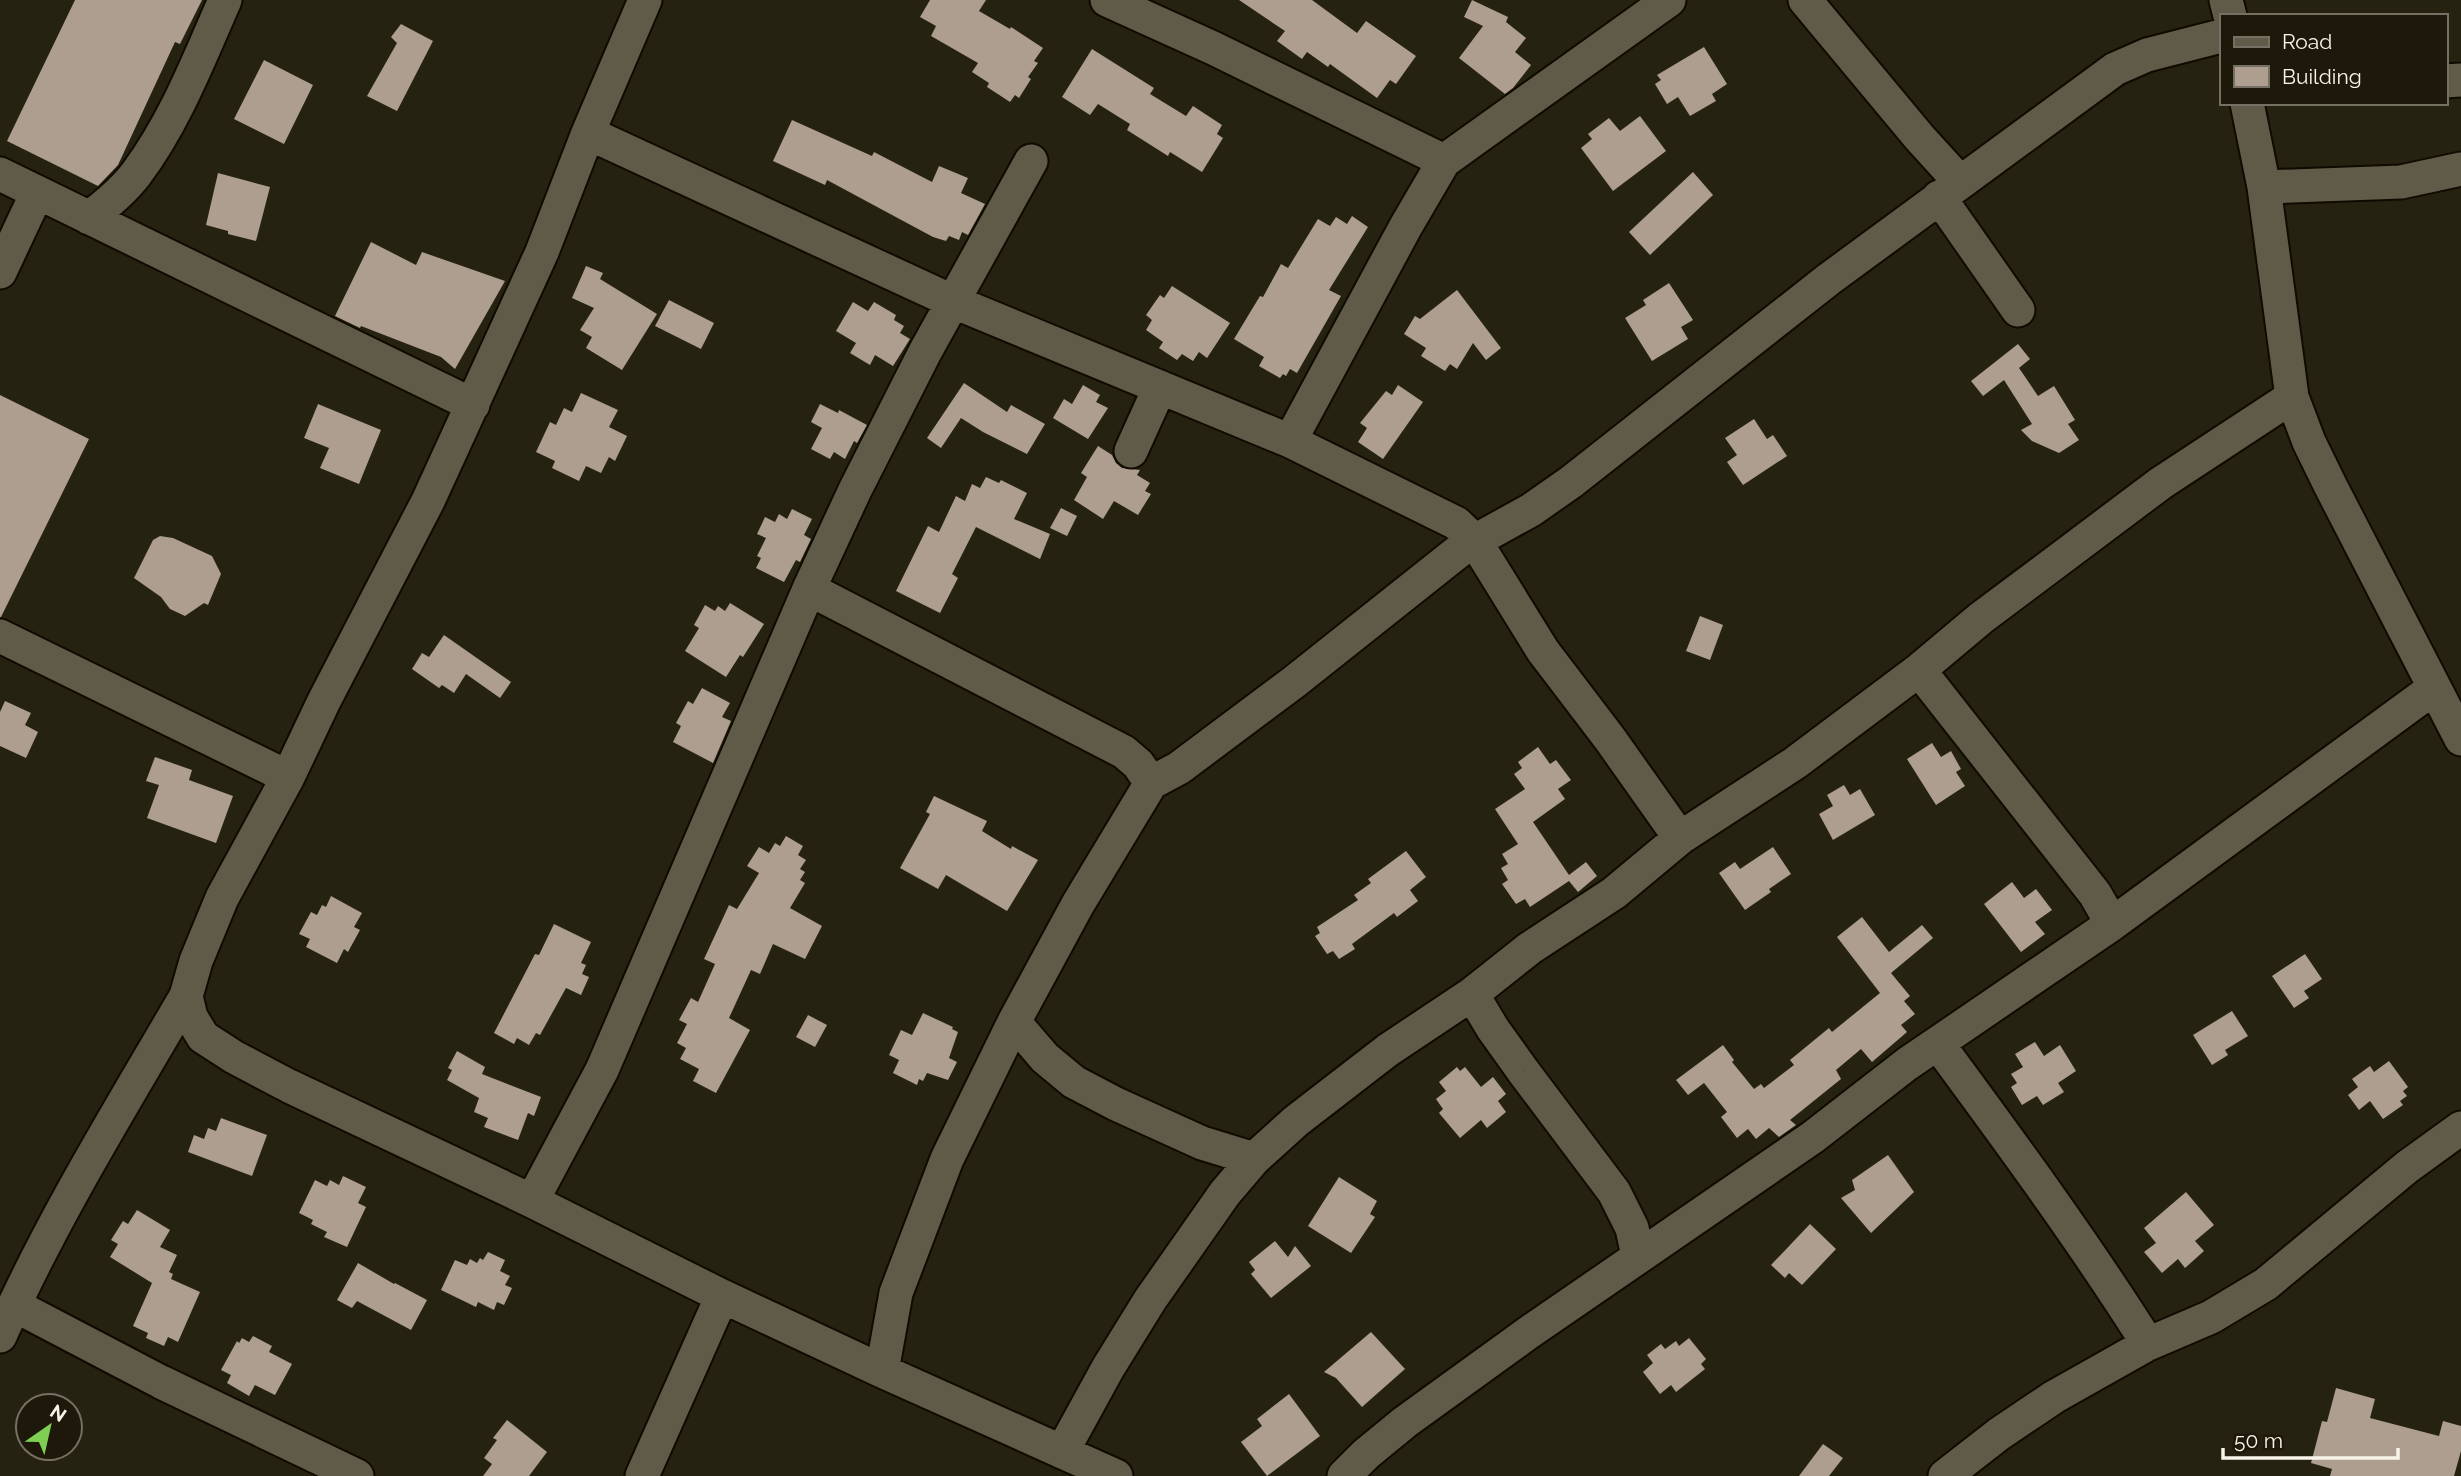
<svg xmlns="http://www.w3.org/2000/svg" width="2461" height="1476" viewBox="0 0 2461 1476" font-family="Raleway,sans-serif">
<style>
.building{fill:#ad9e8f}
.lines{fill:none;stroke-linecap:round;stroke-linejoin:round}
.minor-casing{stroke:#0f0b01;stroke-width:37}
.minor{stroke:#605b49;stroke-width:33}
</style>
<rect width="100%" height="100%" fill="#262212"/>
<path class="building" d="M75,0H202L180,44L175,42L118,165L98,186L7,141Z
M930,0H986L979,11L1010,29L1011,27L1043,48L1034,61L1038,63L1028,77L1031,79L1019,98L1015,95L1010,102L987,87L989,83L972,72L978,63L931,36L936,26L920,17Z
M1239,0H1312L1357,33L1366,21L1416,56L1396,84L1390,80L1377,98L1330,64L1328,67L1307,52L1302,59L1277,41L1285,31Z
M1472,0L1508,17L1506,22L1526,38L1515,52L1531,65L1513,88L1505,94L1459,58L1483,26L1464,17Z
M401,24L433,41L397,111L367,96L397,43L391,37Z
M1704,47L1727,84L1712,94L1716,101L1690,116L1678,97L1667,104L1655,84L1661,80L1657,75Z
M1092,49L1154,88L1150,94L1186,116L1193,106L1222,125L1217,134L1223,138L1202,172L1170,152L1168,156L1127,130L1130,124L1098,104L1090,115L1062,97Z
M264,60L313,85L284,144L234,119Z
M1640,116L1666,151L1613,191L1581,148L1592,139L1588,134L1609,118L1620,131Z
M792,120L872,156L874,152L932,182L939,166L968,178L961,193L985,204L968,235L962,232L959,240L949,236L946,241L933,237L827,180L825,185L773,161Z
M1693,172L1713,195L1650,255L1629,232Z
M218,173L270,187L256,241L228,234V231L206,225Z
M1352,216L1368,227L1329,290L1341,296L1297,373L1290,369L1286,376L1283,374L1280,378L1259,366L1264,357L1234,339L1260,296L1263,297L1281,264L1288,268L1318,219L1330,226L1336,217L1347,224Z
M371,242L416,265L422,252L505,281L455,369L441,357L361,326L360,328L335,316Z
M586,266L603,273L600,279L657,314L622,370L586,348L592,337L580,330L594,308L572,298Z
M1669,283L1693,320L1681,327L1688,339L1652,361L1625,318L1646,305L1643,300Z
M1172,286L1230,323L1207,358L1199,352L1193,361L1182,354L1177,360L1159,348L1163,342L1146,330L1152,320L1146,315L1160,295L1164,298Z
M1457,290L1501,348L1486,360L1473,343L1457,369L1450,364L1445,371L1421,356L1426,348L1404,334L1415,316L1420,319Z
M669,300L714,323L701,349L655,326Z
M853,302L868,311L874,302L896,315L894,320L904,326L900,333L910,339L893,366L875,355L870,365L850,353L856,343L836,331Z
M2018,344L2030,359L2019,368L2038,396L2054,386L2075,420L2068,424L2079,440L2059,453L2032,441L2021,430L2032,424L2004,380L1983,396L1971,381Z
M964,383L1007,412L1011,405L1045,424L1027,454L983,432L961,418L941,448L927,438Z
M1083,385L1100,395L1096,402L1108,408L1088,439L1053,418L1064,399L1072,404Z
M1398,385L1423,402L1383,459L1358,442L1367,428L1360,423L1386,391L1392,395Z
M581,393L618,410L609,427L627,436L615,461L609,457L601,473L586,466L579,481L552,468L555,461L536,452L550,422L556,425L564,408L572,412Z
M0,395L89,439L1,617H0Z
M318,404L381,430L359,484L320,468L329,448L304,438Z
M820,404L838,413L839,410L867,425L857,443L854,441L845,459L834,452L830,459L811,449L822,428L811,422Z
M1754,419L1767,439L1773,435L1787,456L1743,485L1727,462L1737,455L1725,438Z
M1098,446L1112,455L1116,463L1122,468L1140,470L1137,475L1150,483L1145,491L1151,494L1138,515L1114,501L1103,519L1074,500L1087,477L1081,473Z
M986,477L999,483L1001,480L1027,493L1014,519L1050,534L1040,559L976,527L952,574L958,578L940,613L896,591L928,526L939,532L956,496L965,501L972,484L980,488Z
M1061,508L1077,516L1067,536L1050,528Z
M792,509L812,519L804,535L811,539L800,562L796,560L784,582L756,568L761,558L757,556L766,538L757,534L765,517L775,522L779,514L787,519Z
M160,536L173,538L212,556L221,574L208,605L204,603L185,616L170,609L161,597L134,578L153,540Z
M730,603L764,624L743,657L740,655L726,677L685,651L699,628L694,625L705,605L715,611L718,606L725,611Z
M1700,616L1723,625L1710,660L1686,651Z
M444,635L511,682L500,698L466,674L454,693L442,685L439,688L412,669L422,653L429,657Z
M702,688L730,703L722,717L731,721L713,763L673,742L681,726L676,723L688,701L693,704Z
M5,701L31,713L25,725L38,732L26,758L0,746V712Z
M1932,743L1941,757L1951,751L1961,769L1956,772L1965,786L1936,805L1907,759Z
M1538,747L1550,764L1556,760L1571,780L1558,789L1565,799L1533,822L1569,875L1586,862L1597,876L1578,892L1569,881L1530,907L1525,899L1516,904L1502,884L1508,880L1501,868L1508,864L1502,854L1518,844L1495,809L1525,789L1514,774L1522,768L1518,762Z
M155,757L192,770L189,780L233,796L216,843L147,818L159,785L146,781Z
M1844,785L1850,795L1860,789L1875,815L1833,840L1819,814L1833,806L1827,795Z
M934,796L987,821L982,831L1011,849L1012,846L1038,860L1007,911L946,875L938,889L900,868L930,814L926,812Z
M786,836L803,846L798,855L806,860L800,869L805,872L800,880L805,883L790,908L822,926L805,959L773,944L760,974L751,970L729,1018L750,1030L716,1093L693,1081L699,1069L680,1059L686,1048L677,1043L687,1024L679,1020L691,998L698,1002L715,964L704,959L729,905L737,909L759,873L747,866L759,847L769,853L775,843L780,846Z
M1773,847L1791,874L1769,889L1771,892L1745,910L1719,873L1735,862L1740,869Z
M1406,851L1426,877L1410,890L1418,901L1397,917L1394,913L1352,944L1355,949L1339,959L1333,951L1327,954L1315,936L1320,933L1317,927L1358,900L1354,895L1371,883L1368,879Z
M2012,882L2024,898L2036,889L2052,910L2035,922L2045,934L2021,952L1984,904Z
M331,896L362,913L354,927L360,930L348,952L344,949L337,963L306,947L310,939L299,934L311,912L317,915L322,905L326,907Z
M1862,917L1889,952L1922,925L1933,938L1891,973L1910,996L1904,1001L1915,1014L1901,1025L1907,1032L1872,1062L1861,1049L1836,1070L1841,1079L1790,1120L1796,1125L1779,1137L1769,1128L1756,1139L1748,1129L1737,1138L1721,1117L1727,1112L1704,1083L1688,1095L1676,1080L1723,1045L1734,1060L1732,1062L1754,1089L1761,1084L1764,1088L1794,1065L1790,1060L1829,1028L1832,1032L1880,993L1837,937Z
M554,924L591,942L581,963L586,965L582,974L589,977L581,995L566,988L540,1035L536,1033L529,1045L517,1038L514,1044L494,1033L535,954L539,955Z
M2305,954L2322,979L2304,991L2309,998L2294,1008L2272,976Z
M2232,1011L2248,1036L2225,1050L2228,1055L2212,1065L2193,1035Z
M923,1013L953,1027L952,1029L958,1032L949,1058L957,1062L948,1080L927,1073L923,1081L919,1079L917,1085L893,1073L899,1060L889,1055L901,1030L912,1035Z
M808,1015L827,1025L815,1047L796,1037Z
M2035,1042L2044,1056L2060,1045L2076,1071L2058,1083L2064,1092L2043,1105L2037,1096L2022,1105L2011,1087L2017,1083L2011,1074L2023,1067L2015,1054Z
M457,1051L485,1067L482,1074L541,1097L534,1116L528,1113L518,1140L484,1127L488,1118L474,1112L479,1098L447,1080L452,1070L448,1068Z
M2389,1061L2408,1087L2403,1091L2407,1096L2400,1101L2403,1105L2383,1119L2370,1101L2359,1110L2348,1095L2358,1087L2352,1079L2370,1066L2374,1072Z
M1457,1067L1460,1071L1465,1067L1481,1087L1493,1077L1506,1094L1498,1101L1506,1112L1487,1128L1481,1120L1460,1138L1439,1113L1443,1109L1436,1099L1446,1091L1439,1082Z
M221,1118L267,1135L252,1176L188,1152L194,1135L204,1139L208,1128L216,1131Z
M1888,1155L1914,1192L1871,1233L1841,1198L1855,1190L1852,1180Z
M343,1176L366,1187L358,1203L366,1207L347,1247L324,1237L327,1232L311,1224L313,1220L299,1213L315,1180L327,1186L330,1180L339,1185Z
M1339,1177L1377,1201L1370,1214L1375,1217L1351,1253L1308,1226Z
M2186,1192L2214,1225L2195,1241L2204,1251L2185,1268L2178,1259L2162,1273L2144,1252L2156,1243L2144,1228Z
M137,1210L170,1230L160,1247L177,1255L169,1272L173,1274L171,1279L200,1292L178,1342L168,1337L164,1346L146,1338L148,1333L133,1326L152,1283L110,1257L118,1244L111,1240L123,1221L128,1224Z
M1810,1224L1836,1249L1802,1285L1789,1273L1785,1278L1771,1265Z
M1275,1241L1288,1257L1295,1246L1311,1266L1271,1298L1251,1274L1255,1270L1249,1262Z
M488,1252L505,1260L500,1271L510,1276L505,1285L512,1288L504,1305L497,1302L494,1310L478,1302L476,1307L441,1290L455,1260L467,1265L470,1259L477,1263L480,1258L483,1260Z
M358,1263L394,1284L395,1283L427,1300L411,1330L357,1301L352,1308L337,1300Z
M1371,1332L1405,1369L1362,1407L1336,1378L1324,1372Z
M253,1336L272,1346L269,1352L292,1364L275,1395L255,1385L249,1396L227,1383L231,1375L221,1370L237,1341L239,1343L242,1338L249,1342Z
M1689,1338L1706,1359L1701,1364L1705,1369L1676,1392L1671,1385L1660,1394L1643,1372L1653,1363L1647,1355L1661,1344L1665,1349L1676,1341L1679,1346Z
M2336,1388L2375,1399L2370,1418L2439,1436L2443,1421L2461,1426V1451L2454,1476H2330L2332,1469L2311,1463L2322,1421L2327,1422Z
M1289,1394L1320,1436L1267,1476L1241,1442L1262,1426L1257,1419Z
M507,1420L547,1452L529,1476H483L492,1464L484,1458L497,1440L493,1438Z
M1823,1444L1843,1458L1829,1476H1799Z"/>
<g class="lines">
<g class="minor-casing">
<path id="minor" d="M645,0L588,133L542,252L428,501L324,701L288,777L222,898L196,961L186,996L191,1017L203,1037L234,1057L289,1086L532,1201L722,1296L882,1371L1116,1476
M1107,0L1213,48L1444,161
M1805,0L1919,137L1959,181
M2226,0L2230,16
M2445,81L2461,80
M2247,103L2264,187L2292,397L2309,442L2330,485L2461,739
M588,133L954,302L1290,441L1456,523L1475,541L1543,651L1610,739L1680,838
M0,174L473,405
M2264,187L2401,182L2461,169
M1939,197L2018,310
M89,218C106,205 123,191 136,174C175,122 199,59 225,0
M0,272L37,193
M1290,441L1406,226L1444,161L1669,0
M1131,451L1160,387
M809,589L1124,752L1138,764L1151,783
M0,636L288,777
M1919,670L2095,894L2112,924
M1472,994L1493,1029L1523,1071L1614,1192L1632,1228L1638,1256
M1014,1022L1045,1058L1074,1082L1116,1104L1202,1143L1254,1159
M1938,1044C2011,1143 2083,1241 2148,1344
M532,1201L602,1070L809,589L855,490L925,352L1031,161
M14,1305L161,1382L357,1476
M0,1336C53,1217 121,1108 186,996
M882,1371L896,1293L947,1159L1014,1022L1078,904L1151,783L1179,768L1294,682L1464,547L1531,510L1571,482L1829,279L2115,69L2147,55L2221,36
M1062,1452L1108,1368L1150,1300L1225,1193L1254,1159L1296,1121L1388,1050L1472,994L1530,948L1614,893L1680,838L1795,763L1919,670L1981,618L2161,483L2292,397
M642,1476L722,1296
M1344,1476L1366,1454L1405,1422L1528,1333L1813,1137L1907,1064L2112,924L2434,688
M1945,1476L1999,1434L2054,1397L2148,1344L2211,1317L2266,1284L2407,1167L2461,1128"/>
</g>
<use href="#minor" class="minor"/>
</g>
<rect x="2220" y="14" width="228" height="91" fill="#1d1809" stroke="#747063" stroke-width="2"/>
<rect x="2234" y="37" width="35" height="10" fill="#605b49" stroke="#747063" stroke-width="2"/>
<text x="2282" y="49" font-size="21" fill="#f7f4ea">Road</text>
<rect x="2234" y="66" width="35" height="21" fill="#ad9e8f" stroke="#747063" stroke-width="2"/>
<text x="2282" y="84" font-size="21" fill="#f7f4ea">Building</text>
<g transform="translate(49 1427) rotate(34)"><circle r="33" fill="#1d1809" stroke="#747063" stroke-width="2"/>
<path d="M0-5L12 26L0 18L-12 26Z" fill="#7fd052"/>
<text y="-10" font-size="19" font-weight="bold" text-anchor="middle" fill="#f7f4ea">N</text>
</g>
<path d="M2223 1448v10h175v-10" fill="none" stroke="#f7f4ea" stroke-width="3.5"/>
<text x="2234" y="1448" font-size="21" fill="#f7f4ea" stroke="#1d1809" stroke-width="5" paint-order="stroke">50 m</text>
</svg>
